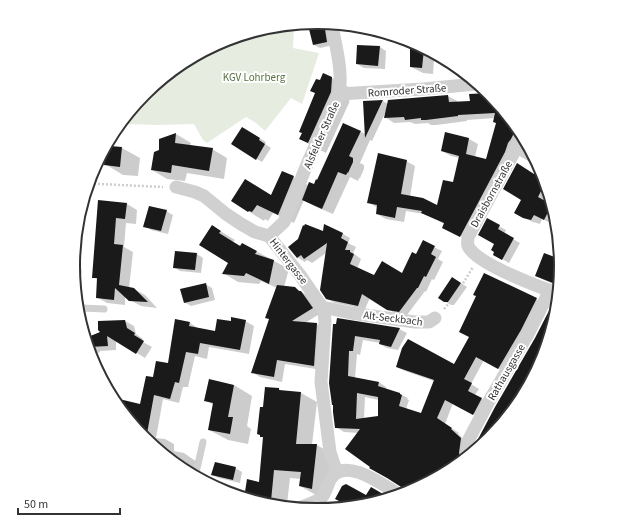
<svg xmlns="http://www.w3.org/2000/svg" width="635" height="532" viewBox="0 0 635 532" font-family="'Source Sans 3',sans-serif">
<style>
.green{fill:#e6ecdf}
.shadow{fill:#0003;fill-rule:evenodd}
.building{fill:#1a1a1a;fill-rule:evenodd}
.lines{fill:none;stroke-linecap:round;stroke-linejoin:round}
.path{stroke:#cdcdcd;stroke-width:2.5;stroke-dasharray:2 2;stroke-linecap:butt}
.lane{stroke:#d0d0d0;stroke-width:7}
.street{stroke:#d0d0d0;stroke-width:13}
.labels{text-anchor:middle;stroke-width:4;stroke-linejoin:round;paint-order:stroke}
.park-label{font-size:11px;fill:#56703f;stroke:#fff}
.street-label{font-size:11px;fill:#333;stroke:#fff}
.rim{fill:none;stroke:#333;stroke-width:2}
</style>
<rect width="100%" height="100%" fill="#fff"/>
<path class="green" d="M294,27L293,48L319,53L302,104L291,98L265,131L256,123L246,117L207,143L203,140L194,124L158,125L125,124L145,93L224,40Z"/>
<path class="shadow" d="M321,23L326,24L333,45L320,48L314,45Z
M411,41L437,58V59H434L433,74L423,73L411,67Z
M380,47L386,51L385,69L364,68L357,64Z
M332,78L350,88L349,103L326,153L318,149L300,139L321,82Z
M490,94L522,141L465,238L451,231L445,224L424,214L406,211L404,222L386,219L377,214L378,208L368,202L406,161L415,166L410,197L438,206L454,184L460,158L451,156L442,151L446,133L469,139L478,144L475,157L487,160L497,123L495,118L467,120V121L436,125H431L428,123L415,124L410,122L394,123L385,117L386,111L372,141L370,140L360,163L364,165V169L360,178H359L358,181L350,177L333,214L314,206L304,200L294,223L273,213L268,221L265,219L264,221L232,201L271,196L293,177L308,185L314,186L361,132L366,134L383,101L388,104L448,96L457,101V103L471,102L470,95Z
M243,128L266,142L265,144L271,148L262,162L232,144Z
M176,134L191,143L190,146L212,149L227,158L224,179L187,173L185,181L167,179L152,170L160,151V140Z
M110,146L122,148L140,158L138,176L123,175L105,164L107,151Z
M539,167L543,173L553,224L542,219L540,224L533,222L524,218L535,176Z
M127,204L137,210L136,224L126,223L124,247L133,252L129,288L134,289L145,295L157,308L141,306L130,300L125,296V305L107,303L97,297L98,280L93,277L95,246Z
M166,211L173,215L168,234L151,230L145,226Z
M488,220L506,230L504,234L520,243L509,263L494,254L496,243Z
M212,226L235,240L233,242L241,246L243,244L289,269L284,287L295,288L310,297L321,313L305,323L317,324L325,329L322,370L285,364L282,382L260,377L252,372L270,319L277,288L261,281L259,284L238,282L223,273L229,262Z
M323,232L343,234L350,238L348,243L356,247L353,253L361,259L357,269L374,276L402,274L416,255L423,242L442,251L438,259L443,262L434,280L432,279L426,292L425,291L407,315L396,314L370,298L365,309L335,303L327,299L326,253L312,263L307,260L305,262L297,257Z
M197,254L203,258L201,273L180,271L174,267Z
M561,266L558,286L544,280L537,276Z
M485,274L544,303L506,373L484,360L471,384L479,389L475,395L489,403L481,418L453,403L445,424L459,433L458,434L468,443L467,454L413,490L408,488L359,433L344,432L336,427L334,325L399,329L407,333L398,350L387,348L380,344V343L363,340L360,355L357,354L355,378L379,382L386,387V389L400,394L408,398L407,399L409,400L406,409L422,414L434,381L405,371L397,367L454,366L470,338L478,296ZM365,397L379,400V417L364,419Z
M458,281L467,287L454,305H451L444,301Z
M205,284L212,288L215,300L191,306L184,302Z
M125,321L134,326L136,334L143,339L141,341L152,347L145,358L116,340V350L100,351V352L91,356L88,338Z
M245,321L254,326L249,354L209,347L207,359L195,356L188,387H183L179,403L163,399L156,438L165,439L174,444V451L184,453L197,462L195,472L145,438L123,406L124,401L140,405L153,378L168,364L190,323L198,328L216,332L232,323Z
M543,360L490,439L477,447Z
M234,385L252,396L247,426L251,429L248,444L228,440L209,430L214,405L205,400Z
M266,388L279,389L282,391L301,393L317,402L312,445H317L332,454L327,497L316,495L300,486L301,479L290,478L287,504L248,496L249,493L246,491L260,483L264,438L258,434L264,408Z
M235,468L242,472L240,483L219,478L212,475Z
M371,488L385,496L340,506L342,502L367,496Z"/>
<path class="building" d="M319,22L324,23L327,42L313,45L308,25Z
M410,40L424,49L422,68L410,67Z
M357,45L380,46L378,66L356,64Z
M323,73L332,77L331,92L308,143L299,139L302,133L299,132L315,93L310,91L316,79L320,80Z
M489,93L498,106L499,113L500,109L515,131L511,139L508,143L505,152L460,237L442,228L444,223L421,213L422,211L397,207L395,218L376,214L377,205L367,203L378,153L407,160L401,194L423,198L437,205L443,180L453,182L459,156L441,151L445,132L469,138L466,154L486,159L496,123L493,122L495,113L458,115V116L426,120H421V118L405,120L404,117L384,118L388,100L448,95L449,102L470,101L469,94Z
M383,100L365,138L363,101Z
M343,123L361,131L349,156L353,158V162L348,173V172L346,175L338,172L322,209L302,200L309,182L314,184L316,179L317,180Z
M242,127L260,138L259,140L265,144L256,160L231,144Z
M176,133L175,143L213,148L209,171L172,165L171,173L151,170L154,152L159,150V139Z
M110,146L122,147L120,167L104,165L105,153Z
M517,163L534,174L538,166L543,173L545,183L538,197L549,203L550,208L544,220L534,215L531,220L523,218L514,213L521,200L503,189Z
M282,171L294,176L278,215L257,205L252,212L249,211L248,212L231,201L245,179L271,195Z
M98,200L127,203L125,219L116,218L114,244L123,245L119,285L134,288L148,302L129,301L115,288L114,300L96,298L97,278H92Z
M149,206L167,210L161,231L143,227Z
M487,218L500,225L498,229L514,238L502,260L493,255L494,252L491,250L494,244L478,235Z
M305,224L323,231L324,224L343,233L341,238L348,242L345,250H350V252L354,254L350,264L374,275L382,261L402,273L412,252L416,254L423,240L435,246L431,254L436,257L426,277L424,276L418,288H417L399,312L387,310L362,294L358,306L330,300L326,299L320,290L327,243L304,259L301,255L297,258L288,247L298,239L303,225L304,226Z
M212,225L221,231L219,233L240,246L242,243L257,251L255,254L274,260L269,284L246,273L244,276L222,274L228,263L199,245Z
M175,251L197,253L195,270L173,268Z
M544,253L560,259L562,266L558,285L535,276Z
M484,273L537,298L521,330L498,369L476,357L464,379L472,383L468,391L482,398L473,415L445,400L437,418L452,428L451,429L461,438L459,453L460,458L409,492L387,478L369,468L370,467L345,449L360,429L335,428L333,412V405H332L329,383L333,324H336L337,318L400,328L391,347L379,344L380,340L355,336L353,351H349L348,376L379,382L378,386L400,393V394L402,395L399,406L421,413L434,380L396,367L402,348L408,339L454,364L469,337L459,332L476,296L473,295ZM357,393L378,397V416L356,419Z
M452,277L461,283L448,302H444L438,298Z
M206,283L209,297L184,303L180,289Z
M277,285L295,287L299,291H301L313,308L292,321L317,323L314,366L277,360L274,377L251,373L269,319L265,318Z
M554,301H555L543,360L490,438L476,448L477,441L495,407L535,338Z
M231,317L246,320L240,350L200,343L198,354L186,352L179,383L175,382L170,399L154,395L146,439L145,438L119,399L140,404L146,376L153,377L156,361L168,363L175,319L190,322L189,326L215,331L217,319L231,321Z
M125,320L127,328L135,333L134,335L144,341L136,354L107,336L108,346L89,347L88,337L100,332L98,330V321Z
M209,379L234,385L228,417H233L230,434L208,430L213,403L204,401Z
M265,387L279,388V390L301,392L296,444H317L312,489L299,486L301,472L274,470L271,501L247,496L248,492H245L247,479L259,482L263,437H260V435L257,434L260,407H263Z
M215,462L236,467L233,480L211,475Z
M346,484L366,495L371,487L383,494L381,497L345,504L335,499L342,486Z"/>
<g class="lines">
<path class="path" d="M90,183L99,184L163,187
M444,309L456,295L473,267"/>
<path class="lane" d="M82,308L104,309
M196,473L203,442"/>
<path class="street" d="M339,94L423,89L476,84
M520,138L517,147L468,237C468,240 467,243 468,246C476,264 538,286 556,293
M517,147L531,155
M176,187L195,192L204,196L226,214L241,224L255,232L269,236L300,275L322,307L324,313L325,321L321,382L330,452L337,473
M269,236L284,222L308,162L339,94C343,71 336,48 332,25
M74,264L75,272
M322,307L351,313L415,322H429L435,318
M467,454L469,439L488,403L528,334L550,290
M301,507C309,504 320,502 324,494C327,489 328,484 330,480C344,455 383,485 398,494"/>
</g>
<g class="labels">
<g class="park-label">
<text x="254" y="81">KGV Lohrberg</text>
</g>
<g class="street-label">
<text transform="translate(407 90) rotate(-4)" y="4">Romroder Straße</text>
<text transform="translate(321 135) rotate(-66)" y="4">Alsfelder Straße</text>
<text transform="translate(491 194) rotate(-61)" y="4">Draisbornstraße</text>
<text transform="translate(289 261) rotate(52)" y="4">Hintergasse</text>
<text transform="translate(393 318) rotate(7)" y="4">Alt-Seckbach</text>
<text transform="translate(506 372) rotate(-60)" y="4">Rathausgasse</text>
</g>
</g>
<path d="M0 0H635V532H0ZM80 266a237 237 0 1 1 474 0a237 237 0 1 1-474 0Z" fill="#fff" fill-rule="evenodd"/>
<path class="rim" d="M80 266a237 237 0 1 1 474 0a237 237 0 1 1-474 0Z"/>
<path d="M18 508v6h102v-6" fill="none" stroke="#333333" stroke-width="2"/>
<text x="24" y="508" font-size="12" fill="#333333" stroke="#ffffff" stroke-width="3" paint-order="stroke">50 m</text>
</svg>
